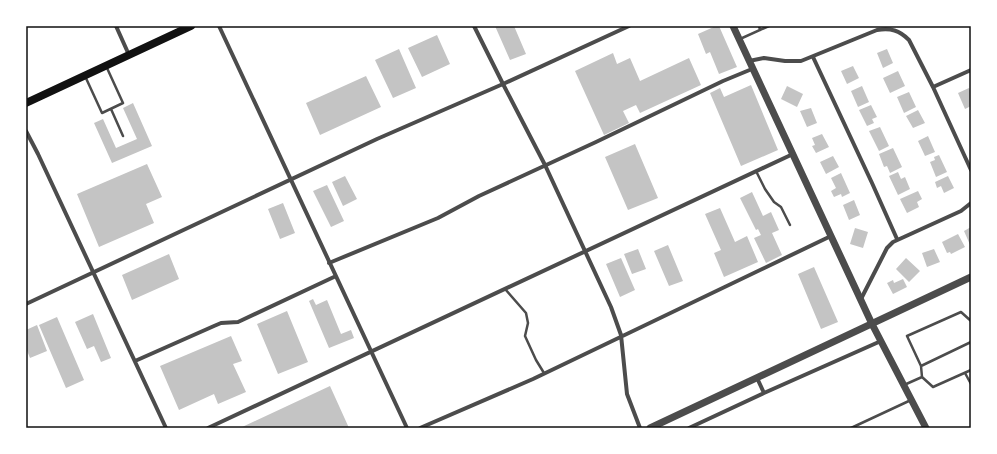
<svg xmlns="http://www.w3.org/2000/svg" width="997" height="454" viewBox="0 0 997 454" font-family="Commissioner,sans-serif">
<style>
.building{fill:#c4c4c4}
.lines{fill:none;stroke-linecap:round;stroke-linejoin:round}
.service{stroke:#4c4c4c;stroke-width:2.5}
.minor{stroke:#4c4c4c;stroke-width:4}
.tertiary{stroke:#4c4c4c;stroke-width:7}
.primary{stroke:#111;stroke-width:8}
.neatline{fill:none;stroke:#111;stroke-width:1.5}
</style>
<rect width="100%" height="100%" fill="#fff"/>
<path class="building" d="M495,26H514L526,54L510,60Z
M716,26H719L737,67L719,74L710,52L706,54L698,34Z
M437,35L450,64L422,77L408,48Z
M399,49L416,88L393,98L375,60Z
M887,49L893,63L883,68L877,53Z
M613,53L617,64L630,58L640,81L689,58L701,85L640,113L636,105L623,111L629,123L604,135L575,71Z
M853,66L859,78L847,84L841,71Z
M898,71L905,86L890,93L883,78Z
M366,76L381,107L320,135L306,103Z
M751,85L778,150L741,166L710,93L720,88L724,97Z
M787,86L803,94L797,107L781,99Z
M862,86L869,102L858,107L851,91Z
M969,88L971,92V106L965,109L958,93Z
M909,92L916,107L904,113L897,97Z
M133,103L152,146L112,163L94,123L103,119L116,148L137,139L123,108Z
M871,105L877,117L872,119L874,123L867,126L859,110Z
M811,108L817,123L807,127L800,111Z
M918,110L925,123L913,128L906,116Z
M880,127L889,146L879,151L869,131Z
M822,134L829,147L816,153L812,146L815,145L812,138Z
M928,136L935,152L925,156L918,141Z
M635,144L658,198L628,210L605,157Z
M893,148L902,167L890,173L887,166L884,167L879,154Z
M939,155L947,172L936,177L930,162L935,160L934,157Z
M833,156L839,167L826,174L820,162Z
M147,164L162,197L146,204L154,223L99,247L77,194Z
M898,172L901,179L905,177L910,189L898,195L889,176Z
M841,173L850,193L842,197L841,194L834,197L831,191L836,188L831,178Z
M345,176L357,199L343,206L332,182Z
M948,176L954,188L944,193L941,186L937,188L935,182Z
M327,185L344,221L331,227L313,191Z
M918,191L922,199L917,202L919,207L907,213L900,199Z
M752,192L763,216L771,212L779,230L772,233L782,255L766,263L754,238L761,235L758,229L756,230L740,198Z
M854,200L860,215L849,220L843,205Z
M283,203L295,233L280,239L268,209Z
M720,208L735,242L747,236L758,262L724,277L714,253L721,250L705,214Z
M971,227V247L964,231Z
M855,228L868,232L863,248L850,244Z
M958,234L965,247L951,254L950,252L947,253L942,242Z
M668,245L683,281L669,286L654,251Z
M638,249L646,269L632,274L624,254Z
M934,249L940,262L927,267L922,253Z
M169,254L179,279L132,300L122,275Z
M621,258L635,290L620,297L606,264Z
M906,258L920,271L909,282L896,269Z
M814,267L838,322L821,329L798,274Z
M903,279L907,287L893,294L887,283L893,280L894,283Z
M313,299L316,305L327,300L341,334L351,330L354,338L329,348L309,301Z
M287,311L308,362L278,374L257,324Z
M93,314L111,358L101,362L94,346L87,349L75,322Z
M57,317L84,380L66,388L39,325Z
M37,325L47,351L30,358L26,348V330Z
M231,336L242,361L233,364L246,392L218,404L214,394L179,410L160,366Z
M330,386L349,428H240Z"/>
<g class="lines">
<path class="service" d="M759,26L760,30
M740,39L769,26
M85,76L102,113L123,103L107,68
M111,109L123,136
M756,171L765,189L774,202L781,207L790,225
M505,289L526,313L528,323L525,336L536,360L544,373
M921,366L971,342
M965,373L971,384
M922,377L921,366L907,336L961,312L971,321
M904,385L922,377L933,387L971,370
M851,428L911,400"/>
<path class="minor" d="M116,26L129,55
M219,26L407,428
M474,26L503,84L545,165L611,307L621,335L627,394L640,428
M813,57L872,183L897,239
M749,61L764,58L785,61H801L877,30C891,28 899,30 909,40L933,87L971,170
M933,87L971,70
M26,131L38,154L166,428
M329,263L438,218L479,196L596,142L723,81L752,69
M861,299L887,248L893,242L961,211L971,203
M26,304L377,139L503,84L629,26
M135,361L214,326L221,323L238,322L336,276
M757,378L764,393
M208,428L793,154
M420,428L533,379L831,236
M689,428L764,393L881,341"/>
<path class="tertiary" d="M733,26L872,324L926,428
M650,428L971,277"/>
<path class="primary" d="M26,103L191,26"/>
</g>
<rect width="997" height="454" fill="none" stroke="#ffffff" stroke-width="54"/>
<rect x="27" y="27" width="943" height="400" class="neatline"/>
</svg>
